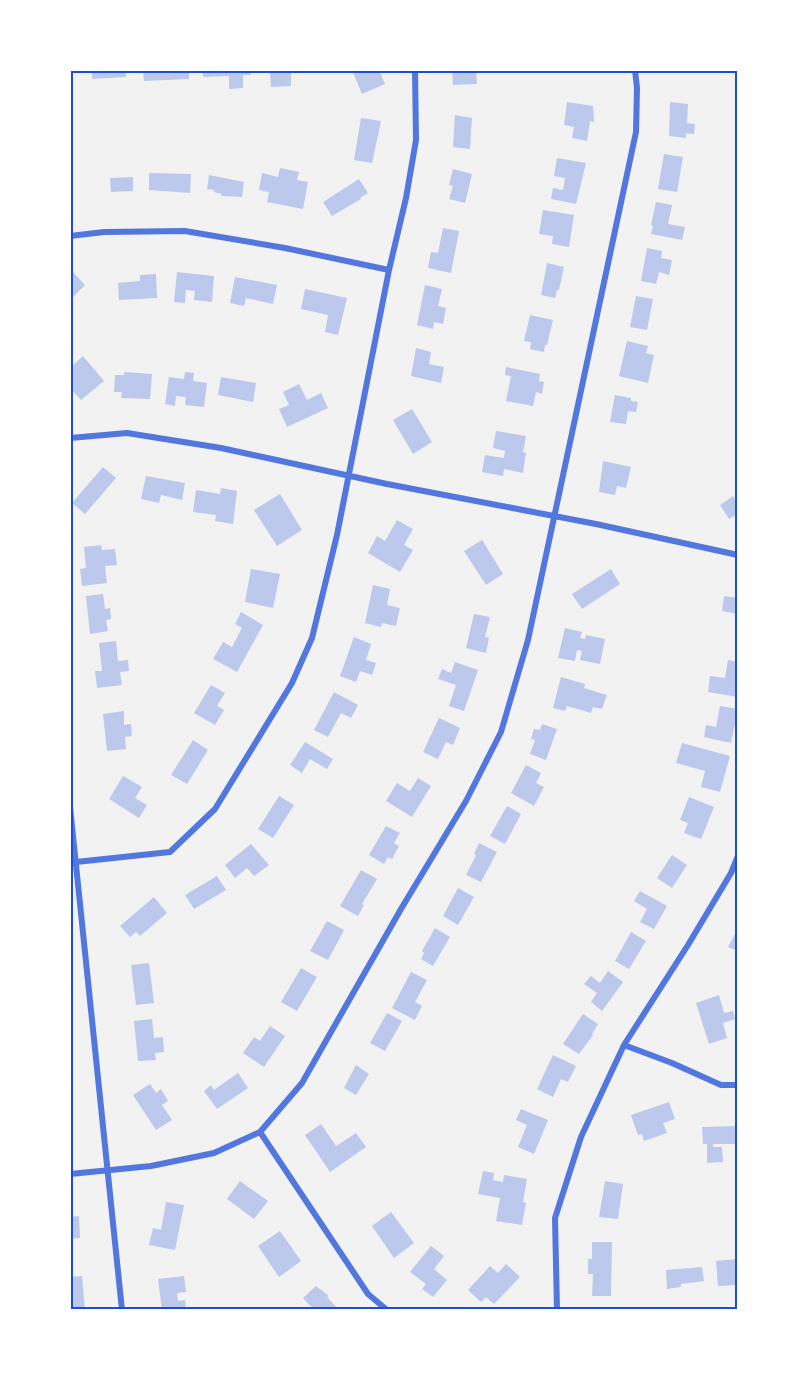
<svg xmlns="http://www.w3.org/2000/svg" width="808" height="1380" viewBox="0 0 808 1380" font-family="'IBM Plex Sans',sans-serif">
<style>
.building{fill:#bdc9ec}
.lines{fill:none;stroke-linecap:round;stroke-linejoin:round}
.minor{stroke:#5277de;stroke-width:6}
.neatline{fill:none;stroke:#1d4ed8;stroke-width:2}
</style>
<rect width="100%" height="100%" fill="#f2f2f2"/>
<path class="building" d="M92,70H126V77L92,79Z
M143,70H189V79L144,81Z
M203,70H251V75H243V88L229,89V76L203,77Z
M270,70H291V86L271,87Z
M352,70H371L372,73L379,70L385,84L362,94Z
M452,70H476L477,84L453,85Z
M567,102L593,106L594,122L590,121L587,141L572,138L574,127L564,125Z
M670,102L688,104L687,123L695,124L694,134L686,133V138L669,136Z
M455,115L472,118L470,149L453,147Z
M361,118L381,121L372,163L354,160Z
M664,154L683,157L677,192L658,189Z
M557,158L586,163L576,204L551,199L553,188L563,190L565,178L554,176Z
M280,168L299,172L297,180L308,182L303,209L267,202L269,192L259,190L262,173L278,177Z
M453,169L472,174L465,203L449,199L453,186L449,185Z
M149,173L191,174L190,193L149,190Z
M209,175L244,182L242,197L221,196L222,194L214,192V190L207,189Z
M133,177V191L111,192L110,178Z
M359,179L368,193L360,198L361,199L332,216L323,202Z
M656,202L672,205L668,224L685,227L682,240L651,234L653,226L651,225Z
M543,210L574,215L569,247L552,244L553,236L539,234Z
M443,228L459,231L451,273L428,268L431,252L438,253Z
M647,248L662,251L661,258L672,260L669,275L659,272L656,284L641,281Z
M547,263L564,267L559,290H557L555,298L541,295Z
M73,272L85,285L70,300V274Z
M177,272L214,276L212,302L194,300L195,291L186,290L185,303L174,302Z
M156,274L157,298L119,300L118,283L140,281V275Z
M235,277L277,285L273,304L246,298L244,306L230,303Z
M425,285L442,289L438,306L446,308L443,324L434,322L433,329L417,325Z
M305,289L347,298L338,335L325,332L328,315L301,309Z
M636,296L653,299L647,330L630,327Z
M530,315L553,320L547,345H545L544,352L530,349L531,342L524,341Z
M627,341L648,346L646,353L654,355L648,383L619,376Z
M416,348L431,352L429,364L444,367L441,383L411,376Z
M83,356L104,381L81,400L70,388V362L73,365Z
M506,367L540,374L539,381L544,382L542,394L536,392L533,406L506,401L511,376L505,375Z
M124,372L152,374L150,399L121,398L122,392H114L115,375H124Z
M185,372L194,373L193,381L207,383L204,407L185,405L186,397L176,396L175,406L165,404L169,377L184,379Z
M221,377L256,383L253,402L218,395Z
M299,384L307,400L321,393L328,408L287,427L279,409L289,405L283,392Z
M615,395L631,398V401L638,402L636,412L628,411L626,424L610,422Z
M412,409L432,442L413,454L393,420Z
M496,431L526,436L523,452L526,453L523,473L504,469L503,476L482,472L485,455L504,458L505,451L493,448Z
M603,461L631,467L626,488L617,486L615,495L599,492Z
M103,467L116,478L85,514L72,503Z
M146,476L185,483L182,500L161,495L159,503L141,499Z
M221,488L237,491L233,524L215,521L216,515L193,512L196,490L220,494Z
M280,494L302,530L277,546L254,510Z
M733,496L738,504V514L729,519L720,505Z
M397,520L413,529L404,545L413,550L400,572L368,553L377,536L385,541Z
M482,540L503,574L486,585L464,551Z
M101,545L102,550L115,549L117,565L105,566L107,583L82,586L80,569L86,568L84,547Z
M251,569L280,574L273,608L245,602Z
M611,569L620,584L582,609L572,594Z
M373,585L390,589L387,605L400,608L396,626L382,623L381,627L365,623Z
M103,594L105,609L110,608L111,619L106,620L108,631L90,634L86,596Z
M724,596L738,598V614L722,611Z
M241,612L263,625L237,672L213,659L223,642L232,647L242,628L235,624Z
M474,614L490,617L485,637L489,638L486,653L466,648Z
M565,628L582,632L580,638L585,639L586,635L605,639L600,664L580,660L582,651L577,650L575,661L558,658Z
M354,637L371,644L366,660L376,663L372,675L360,671L356,682L340,676Z
M116,641L118,661L128,660L129,671L120,672L122,685L97,688L95,671H102L99,643Z
M728,660L738,662V697L708,692L710,676L725,678Z
M455,662L478,670L464,711L449,706L456,685L438,679L442,669L451,673Z
M561,677L585,684L584,688L607,695L602,709L593,707L591,713L567,706L565,711L553,708Z
M211,685L225,693L217,706L224,710L215,725L194,713Z
M334,692L358,705L351,718L341,713L328,737L314,730Z
M720,706L738,709L731,743L704,737L706,725L716,727Z
M124,711V725L131,724L132,736L125,737L126,749L107,751L103,714Z
M439,718L460,728L453,745L446,742L438,759L423,752Z
M542,724L557,729L546,760L530,754L535,740L531,739L534,729L540,730Z
M193,740L208,750L187,784L171,775Z
M305,742L333,759L327,769L310,759L302,773L290,765Z
M682,743L730,756L720,792L701,787L705,771L676,763Z
M526,765L541,773L536,783L544,787L534,806L511,793Z
M123,776L142,787L135,798L147,805L139,818L109,799Z
M418,778L431,786L412,817L386,801L397,783L410,791Z
M279,796L294,805L273,838L258,829Z
M689,797L714,807L701,839L684,833L688,823L680,820Z
M507,806L521,814L505,844L490,836Z
M386,826L400,833L394,843L399,846L392,859L388,857L384,864L369,855Z
M479,843L497,852L481,882L466,875L476,855L474,854Z
M251,844L269,865L254,876L247,868L235,878L225,865Z
M672,855L687,865L672,888L657,878Z
M361,870L377,879L362,904L364,905L358,916L340,906Z
M217,876L226,890L194,909L185,895Z
M458,888L474,897L458,925L443,916Z
M640,891L667,906L654,929L640,922L647,909L634,901Z
M154,897L167,913L140,936L136,932L130,937L120,926Z
M327,921L344,930L328,960L310,951Z
M435,928L450,937L433,966L421,959L424,953L422,951Z
M738,928V951L728,947Z
M631,932L646,941L629,969L615,961Z
M149,963L154,1003L136,1005L131,965Z
M301,968L317,977L297,1011L281,1002Z
M608,971L623,982L602,1011L591,1002L597,993L584,984L591,976L600,983Z
M411,972L427,980L415,1002L422,1006L415,1020L392,1008Z
M719,995L724,1013L733,1011L735,1019L723,1023L727,1038L709,1044L696,1003Z
M387,1013L402,1021L385,1051L370,1043Z
M583,1014L598,1024L592,1034L593,1035L579,1054L563,1044Z
M152,1019L154,1038L163,1037L164,1052L155,1053L156,1060L138,1061L134,1021Z
M270,1026L285,1036L264,1067L243,1053L254,1037L260,1041Z
M553,1055L576,1066L568,1082L561,1079L553,1097L537,1089Z
M356,1065L369,1074L356,1095L344,1088Z
M238,1073L248,1088L217,1109L204,1091L211,1085L214,1090Z
M150,1084L156,1093L161,1089L168,1101L162,1105L172,1120L156,1130L133,1095Z
M669,1102L675,1119L663,1123L667,1133L644,1141L642,1134L638,1135L631,1115Z
M521,1109L548,1120L534,1154L518,1147L527,1125L516,1120Z
M321,1124L336,1146L356,1133L366,1147L330,1172L305,1135Z
M738,1126V1144H713V1147H722L723,1162L707,1163V1144H703L702,1127Z
M483,1171L494,1173L493,1180L503,1182L504,1175L527,1179L523,1202L526,1203L522,1225L496,1221L500,1198L478,1194Z
M240,1181L268,1201L254,1219L227,1199Z
M605,1181L623,1184L618,1219L599,1217Z
M166,1202L184,1205L175,1250L149,1245L153,1228L161,1230Z
M391,1212L414,1243L394,1258L372,1226Z
M79,1216L80,1238L70,1239V1217Z
M280,1231L301,1261L279,1277L258,1246Z
M592,1242H612L611,1296H592L593,1274H588V1259H592Z
M431,1246L444,1256L434,1269L447,1280L433,1297L422,1289L426,1284L410,1272Z
M738,1259L736,1285L718,1286L716,1261Z
M506,1264L520,1277L494,1304L486,1297L481,1302L468,1290L490,1266L498,1273Z
M702,1267L704,1281L681,1284V1287L667,1289L666,1270Z
M82,1276L85,1310H70V1277Z
M184,1276L186,1292L177,1293L178,1301L185,1300L186,1310H162L158,1279Z
M316,1286L329,1296L327,1297L339,1310H314L303,1298Z"/>
<g class="lines">
<path class="minor" d="M70,236L104,232L185,231L285,248L389,270
M70,438L127,433L221,448L387,484L596,524L738,555
M70,807L122,1310
M76,862L170,852L215,809L292,683L312,638L337,535L389,270L406,198L416,140L415,70
M624,1045L672,1063L721,1085H738
M260,1132L368,1294L387,1310
M70,1174L151,1166L214,1153L260,1132L302,1083L401,909L466,801L501,732L528,640L636,132L637,88L635,70
M557,1310L555,1218L581,1137L624,1045L688,945L731,873L738,856"/>
</g>
<rect width="808" height="1380" fill="none" stroke="#ffffff" stroke-width="144"/>
<rect x="72" y="72" width="664" height="1236" class="neatline"/>
</svg>
